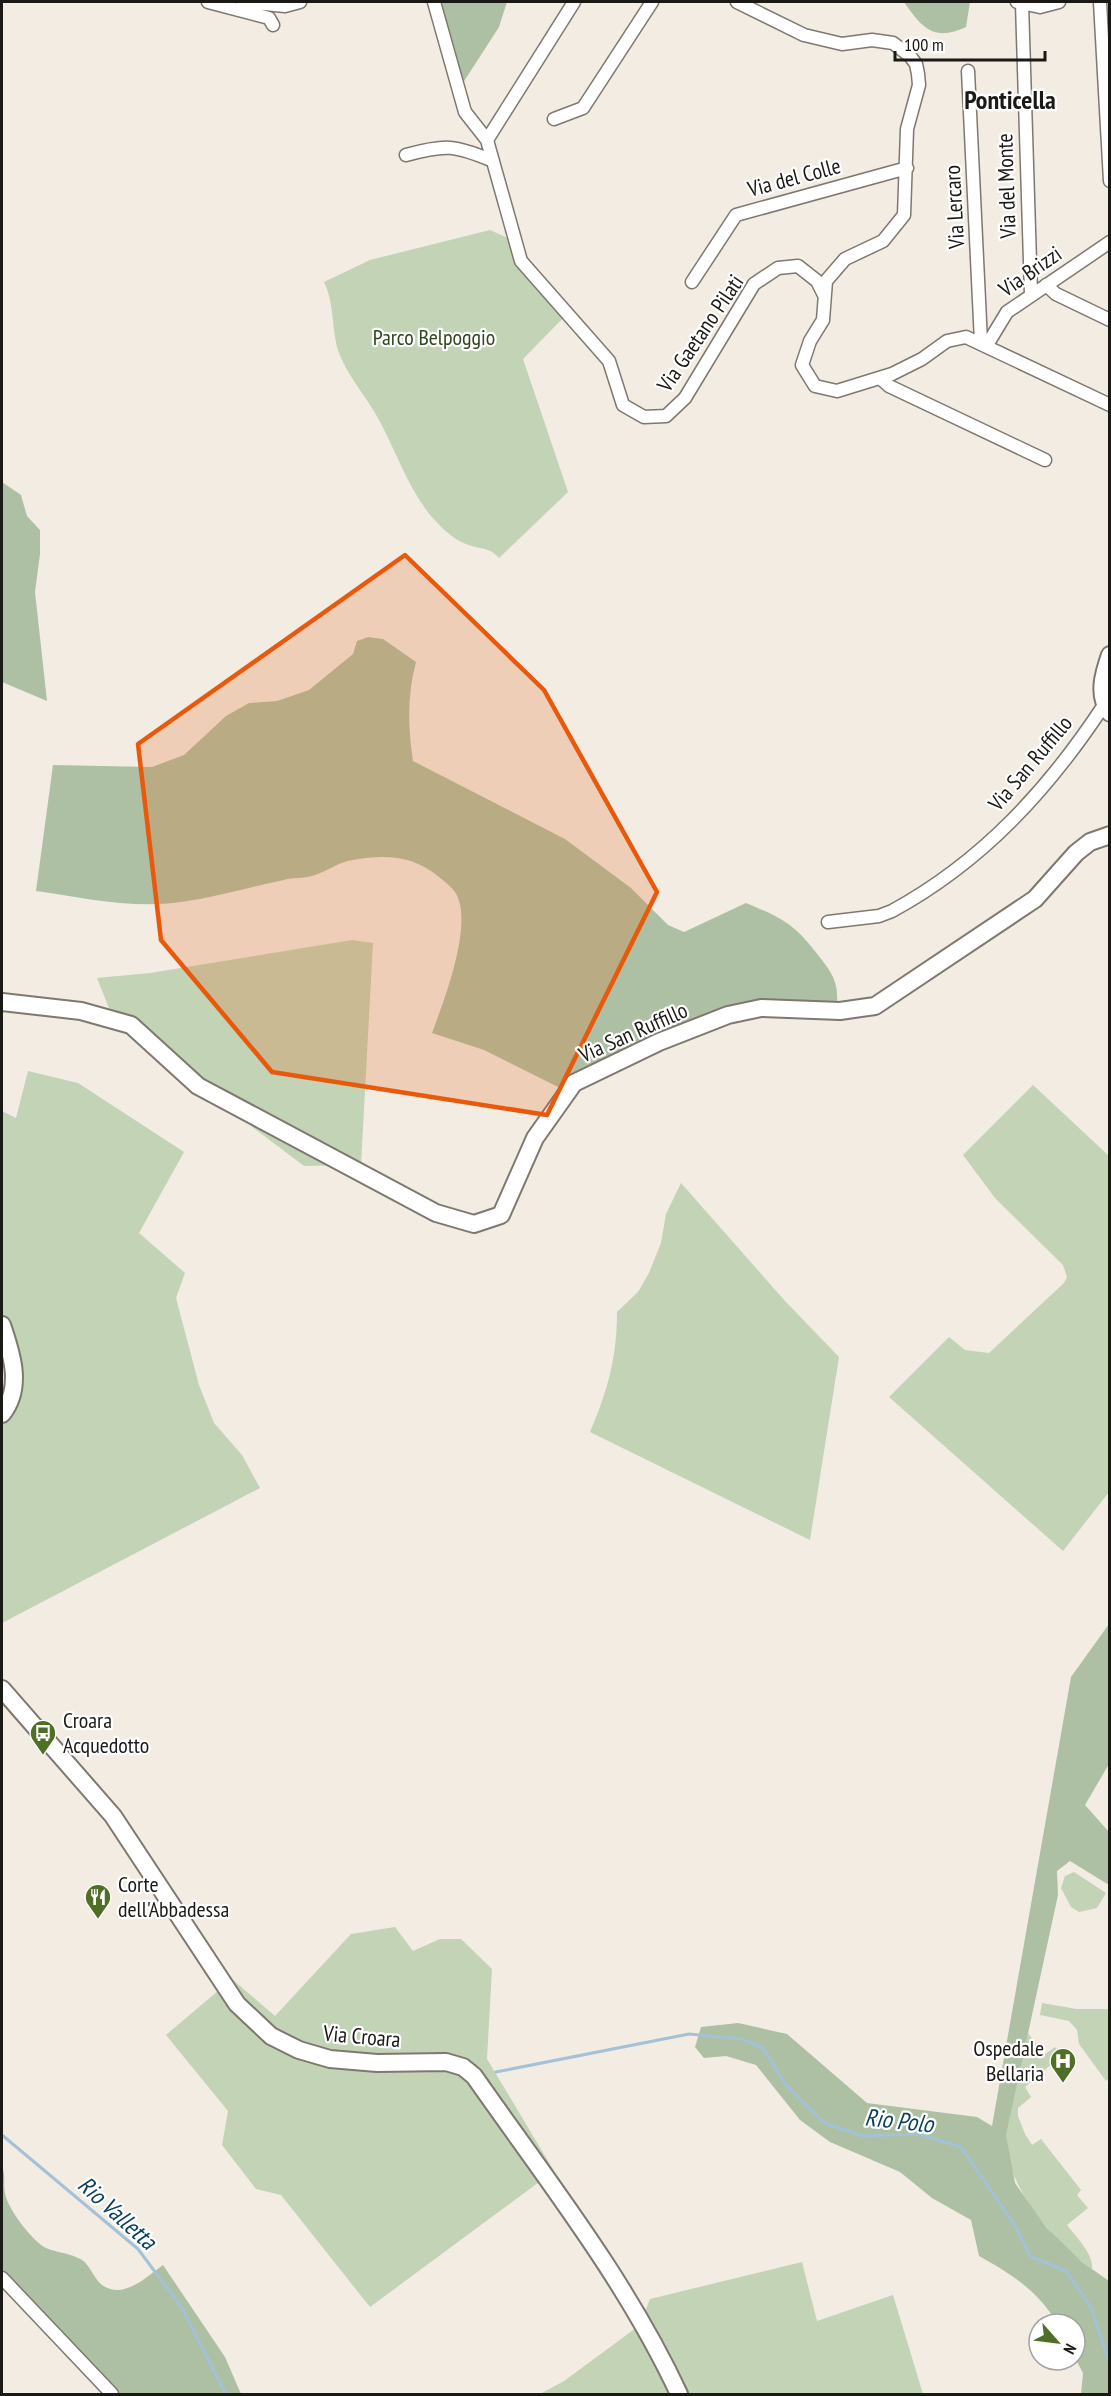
<svg xmlns="http://www.w3.org/2000/svg" width="1111" height="2396" viewBox="0 0 1111 2396" font-family="'PT Sans Narrow',sans-serif">
<style>
.green{fill:#c2d3b6}
.forest{fill:#aec0a3}
.lines{fill:none;stroke-linecap:round;stroke-linejoin:round}
.stream{stroke:#a3c1d7;stroke-width:3}
.street-casing{stroke:#7e7870;stroke-width:15}
.secondary-casing{stroke:#7e7870;stroke-width:20}
.street{stroke:#fff;stroke-width:12}
.secondary{stroke:#fff;stroke-width:16}
.marked{fill:#e8590c;fill-opacity:0.2;stroke:#e8590c;stroke-width:4.5;stroke-linejoin:round}
.labels{text-anchor:middle;stroke-width:4.5;stroke-linejoin:round;paint-order:stroke}
.street-label{font-size:22px;fill:#1b1915;stroke:#fff}
.park-label{font-size:22px;fill:#2f471a;stroke:#fff}
.poi-label{font-size:22px;fill:#1b1915;stroke:#fff;text-anchor:start}
.water-label{font-size:24px;font-style:italic;fill:#083f5e;stroke:#fff}
.quarter-label{font-size:26px;font-weight:bold;fill:#1b1915;stroke:#fff}
</style>
<rect width="100%" height="100%" fill="#f2ece3"/>
<path class="green" d="M490,230L510,239L566,315L523,359L568,492L499,558C489,546 480,550 466,544C452,539 441,527 431,516C408,488 396,451 379,420C367,397 348,377 339,353C331,330 335,304 324,282L370,260Z
M352,940L373,943L361,1165L304,1166L115,1023L97,978L150,973Z
M28,1071L78,1083L184,1152L139,1233L185,1273L176,1298L199,1385L214,1423L242,1455L260,1488L2,1623V1395C16,1375 10,1337 2,1314V1111L16,1118Z
M1033,1085L1109,1156V1492L1063,1551L889,1397L949,1337L965,1350L989,1353L1064,1283L1067,1277L1063,1265L995,1198L963,1155Z
M681,1183L785,1301L839,1357L810,1540L590,1432C608,1390 617,1357 617,1312L638,1292L649,1273L661,1243L666,1214Z
M1074,1872L1106,1893L1097,1908L1079,1912L1071,1907L1061,1888L1065,1876Z
M395,1927L413,1951L440,1939H461L492,1969L487,2059L554,2171L370,2307L281,2195L256,2189L222,2145L228,2111L166,2035L232,1979L275,2016L351,1934Z
M1042,2003L1077,2009H1109V2078L1106,2081L1079,2044L1077,2030L1069,2021L1040,2015Z
M1028,2033L1044,2055L1055,2047L1061,2056L1025,2087L1031,2097L1018,2108V2116L1025,2134L1032,2145L1041,2139L1081,2190L1077,2195L1088,2208L1067,2225C1076,2237 1094,2254 1092,2269C1054,2243 1002,2182 1006,2133C1009,2100 1021,2065 1028,2033Z
M802,2262L817,2321L893,2295L923,2394H540L564,2381L640,2325L650,2299Z"/>
<path class="forest" d="M434,2H507L499,27L459,89Z
M904,2H970L966,27C934,42 922,28 904,2Z
M2,482L21,495L27,516L40,530V554L35,592L47,701L2,682Z
M368,637L383,639L416,662C407,695 408,728 413,761L565,839L631,888L668,925L684,932L746,903C779,917 792,922 814,950C835,976 841,984 835,1018L741,1013L562,1089L484,1050L432,1033C443,1003 475,922 455,892C449,884 439,877 431,871C407,855 381,855 353,860C338,862 328,871 315,875C305,879 294,877 284,880C249,887 216,897 181,902C133,909 84,898 36,891L53,765L152,767L184,755L226,716L249,703L277,701L309,690L353,654L357,641Z
M1109,1624V1764L1085,1805L1109,1832V1885L1070,1861L1057,1871L1058,1895L1006,2135L1015,2183L1046,2227L1082,2262L1109,2281V2394H1081L1083,2373L1075,2358V2324H1057C1040,2292 1010,2273 979,2256L971,2220L932,2198L900,2172L830,2142L800,2120L756,2065L726,2056L704,2058L695,2047L701,2027L738,2023L787,2034L867,2103L977,2117L992,2126L1071,1677Z
M2,2166C6,2176 3,2183 5,2193C7,2208 33,2242 46,2248C58,2253 71,2253 82,2260C90,2265 94,2279 102,2285C124,2300 146,2277 163,2265L225,2357L241,2394H110L2,2281Z"/>
<g class="lines">
<path class="stream" d="M496,2072L689,2034L742,2039L763,2048L786,2085L826,2124L863,2136L918,2134L961,2147L1016,2227L1030,2256L1066,2271L1091,2307L1110,2365
M2,2135L138,2249L182,2308L226,2394"/>
<g class="street-casing">
<path id="street" d="M208,2L269,18L273,25
M243,2L285,6L300,2
M434,2L465,112L487,140L521,261L609,361L623,405L644,417L666,416L685,398L754,284L778,268L798,266L817,281L824,295
M737,2L804,35L842,44L872,40L893,43L910,56L916,64L918,74L919,85L907,129L904,215L883,241L845,259L826,281L823,320L810,341L802,365L815,386L837,391L892,374L922,359L947,341L966,337L1110,405
M1017,2L1040,7L1059,2
M1100,2L1110,181
M1022,4L1031,294
M968,71L981,342
M554,119L583,108L652,2
M487,140L574,2
M406,155C446,144 455,145 493,161
M692,282L736,215L907,168
M1046,285L1056,294L1110,320
M987,345L1007,312L1110,242
M880,378L889,386L1045,460
M828,922L879,916L892,911C982,862 1048,790 1104,705
M2,2278L112,2394"/>
</g>
<g class="secondary-casing">
<path id="secondary" d="M1110,655C1103,675 1097,695 1110,713
M2,1002L81,1011L131,1025L198,1086L436,1213L474,1224L501,1215L535,1138L574,1083L659,1042L728,1015L761,1008L840,1011L875,1006L1035,899L1076,853L1090,842L1110,835
M2,1325C12,1354 23,1388 2,1414
M2,1689L113,1816L237,2004L271,2036L299,2050L330,2059L377,2063L446,2062L463,2067L474,2076C546,2179 626,2280 679,2394"/>
</g>
<use href="#street" class="street"/>
<use href="#secondary" class="secondary"/>
</g>
<path class="marked" d="M405,555L544,690L657,892L547,1115L272,1072L161,940L138,744Z"/>
<defs>
<g id="bus-pin" transform="scale(1.35)"><path d="M0 17L-7.5 6A9.5 9.5 0 1 1 7.5 6Z" fill="#4f6f26" stroke="#fff"/><path d="M-5-6H5V4H4V6H2V4H-2V6H-4V4H-5ZM-3.5-4V0h7V-4ZM-3.5 1.2v1.5H-2V1.2ZM2 1.2v1.5H3.5V1.2Z" fill="#fff"/></g>
<g id="restaurant-pin" transform="scale(1.35)"><path d="M0 17L-7.5 6A9.5 9.5 0 1 1 7.5 6Z" fill="#4f6f26" stroke="#fff"/><path d="M-5-6h1v4h1v-4h1v4h1v-4h1v5L-1.5 .5V6h-2V.5L-5-1ZM5-6V6H3V1.5H1.5Q1.5-4 5-6Z" fill="#fff"/></g>
<g id="hospital-pin" transform="scale(1.35)"><path d="M0 17L-7.5 6A9.5 9.5 0 1 1 7.5 6Z" fill="#4f6f26" stroke="#fff"/><path d="M-5-5h3v3.5h4V-5h3V5h-3V1.5h-4V5h-3Z" fill="#fff"/></g>
</defs>
<g fill-rule="evenodd">
<use href="#bus-pin" x="43" y="1733"/>
<use href="#restaurant-pin" x="98" y="1897"/>
<use href="#hospital-pin" x="1063" y="2061"/>
</g>
<g class="labels">
<g class="street-label">
<text transform="translate(794 177) rotate(-15)" y="8">Via del Colle</text>
<text transform="translate(1006 186) rotate(-92)" y="8">Via del Monte</text>
<text transform="translate(954 207) rotate(-93)" y="8">Via Lercaro</text>
<text transform="translate(1030 271) rotate(-35)" y="8">Via Brizzi</text>
<text transform="translate(700 333) rotate(-56)" y="8">Via Gaetano Pilati</text>
<text transform="translate(1030 763) rotate(-50)" y="8">Via San Ruffillo</text>
<text transform="translate(633 1032) rotate(-24)" y="8">Via San Ruffillo</text>
<text transform="translate(362 2036) rotate(5)" y="8">Via Croara</text>
</g>
<g class="park-label">
<text x="434" y="345">Parco Belpoggio</text>
</g>
<g class="poi-label">
<text x="63" y="1728">Croara<tspan x="63" dy="25">Acquedotto</tspan></text>
<text x="118" y="1892">Corte<tspan x="118" dy="25">dell'Abbadessa</tspan></text>
<text x="1044" y="2056" text-anchor="end">Ospedale<tspan x="1044" dy="25">Bellaria</tspan></text>
</g>
<g class="water-label">
<text transform="translate(899 2121) rotate(6)" y="8">Rio Polo</text>
<text transform="translate(117 2213) rotate(42)" y="8">Rio Valletta</text>
</g>
<g class="quarter-label">
<text x="1010" y="109">Ponticella</text>
</g>
</g>
<rect width="1111" height="2396" fill="none" stroke="#1b1915" stroke-width="6"/>
<g transform="translate(1057 2342) rotate(118)"><circle r="28" fill="#ffffff" stroke="#a4a3a1" stroke-width="1.5"/>
<path d="M0-4.5L10 22L0 15L-10 22Z" fill="#4f6f26"/>
<text y="-9" font-size="16" font-weight="bold" text-anchor="middle" fill="#1b1915">N</text>
</g>
<path d="M895 51v9h150v-9" fill="none" stroke="#1b1915" stroke-width="3"/>
<text x="904" y="51" font-size="18" fill="#1b1915" stroke="#ffffff" stroke-width="4.5" paint-order="stroke">100 m</text>
</svg>
